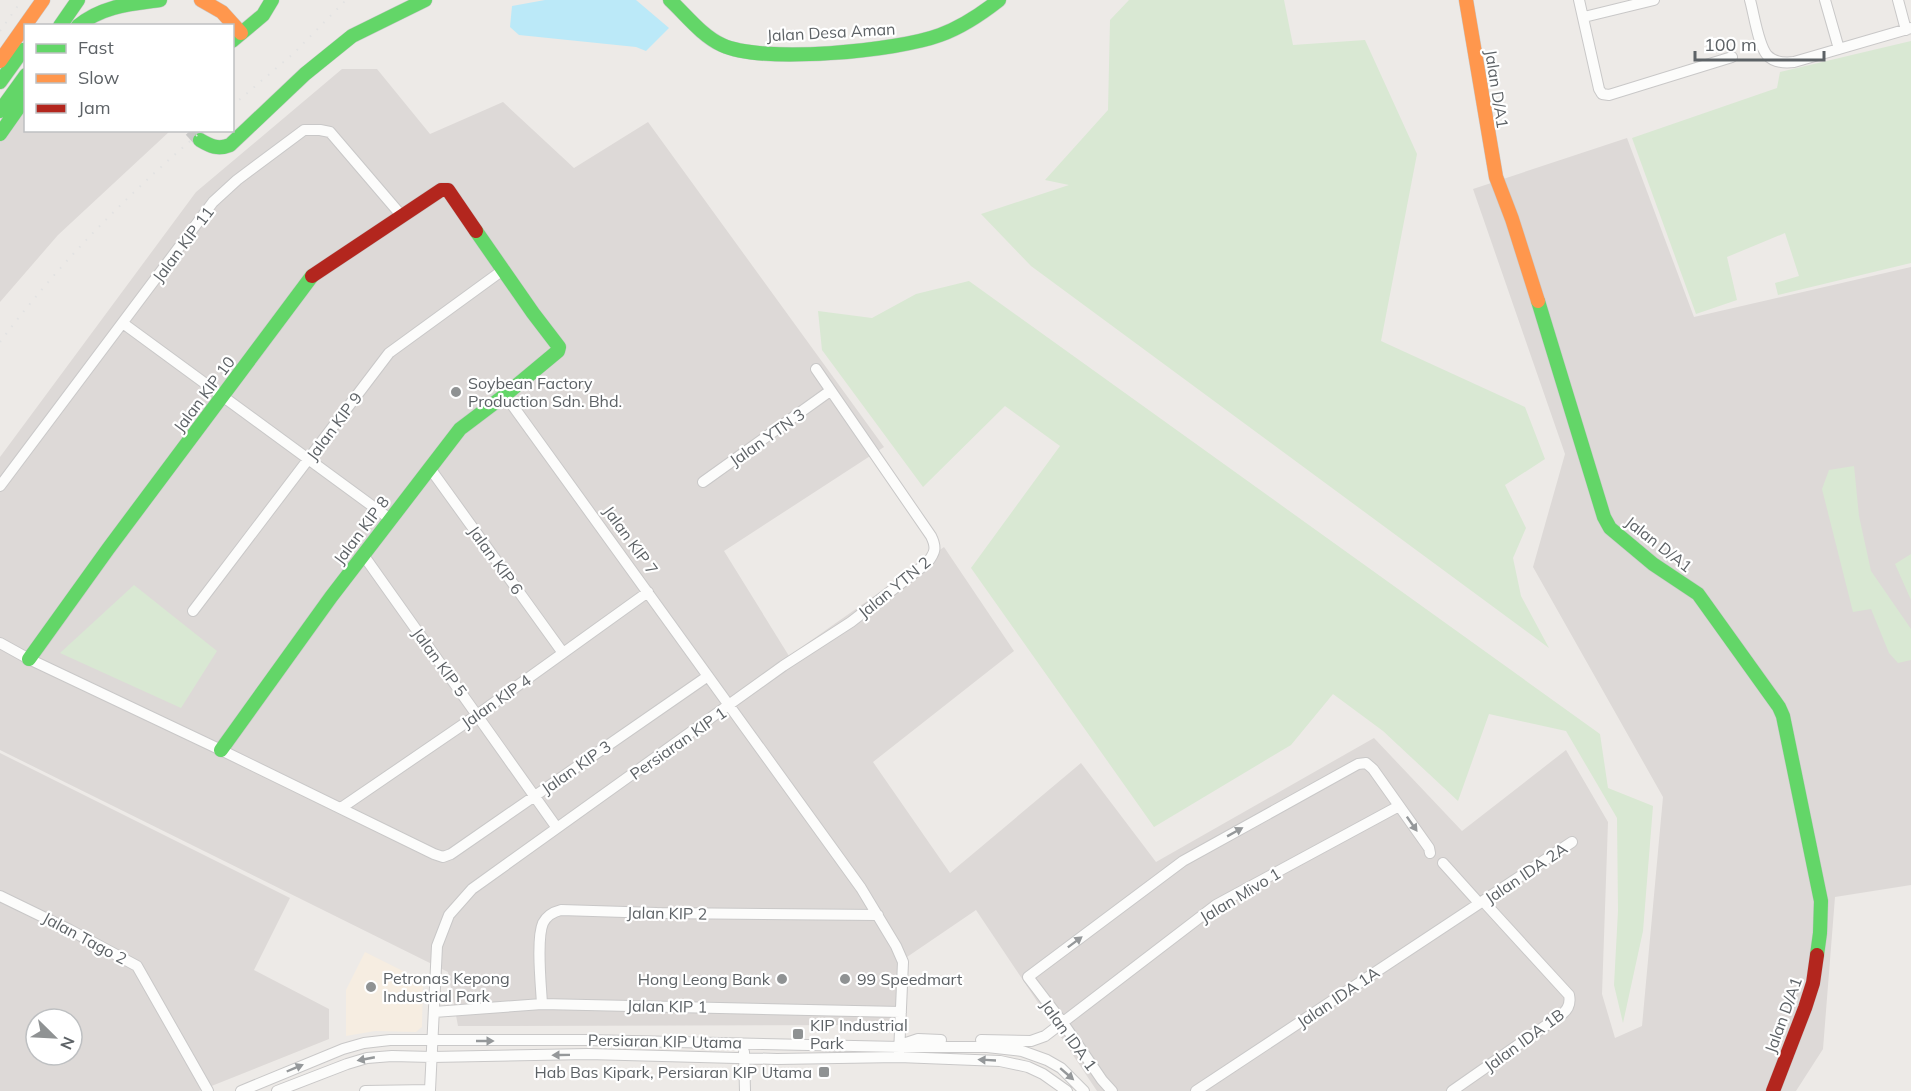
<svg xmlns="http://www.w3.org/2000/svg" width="1911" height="1091" viewBox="0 0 1911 1091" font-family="Mulish,sans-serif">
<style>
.commercial{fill:#f6ede1}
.industrial{fill:#ddd9d7;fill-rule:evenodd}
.green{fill:#d9e8d3}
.water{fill:#bbe9f8}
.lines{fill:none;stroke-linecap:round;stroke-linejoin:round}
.secondary-tunnel{stroke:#c9c8c7;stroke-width:14;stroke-dasharray:14 7;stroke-linecap:butt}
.street-casing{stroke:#c9c8c8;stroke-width:12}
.fast-casing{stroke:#c9c9c9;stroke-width:15}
.slow-casing{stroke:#c9c9c9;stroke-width:15}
.jam-casing{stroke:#c9c9c9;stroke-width:15}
.street{stroke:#fcfcfb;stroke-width:10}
.fast{stroke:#63d668;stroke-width:14}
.slow{stroke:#ff974d;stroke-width:14}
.jam{stroke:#b3261e;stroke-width:14}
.rail{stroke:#e2e2e2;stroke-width:2;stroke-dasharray:1.5 8;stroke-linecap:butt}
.oneway{fill:#95989a}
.poi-dot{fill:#8f9293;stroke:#fff;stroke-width:2}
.labels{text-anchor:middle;stroke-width:4.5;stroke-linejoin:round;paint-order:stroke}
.street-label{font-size:16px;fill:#5d6266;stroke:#fff}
.poi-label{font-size:16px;fill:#5d6266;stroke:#fff;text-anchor:start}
</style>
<rect width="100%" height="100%" fill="#edeae7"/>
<path class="commercial" d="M365,952L423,981L422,1027L416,1032L375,1031L346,1036V990Z"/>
<path class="industrial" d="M342,69H377L430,134L503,102L574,168L648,122L884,447L724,551L789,656L944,547L1014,651L873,762L950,873L1081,763L1156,862L1374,738L1462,831L1566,750L1608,822L1602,994L1615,1038L1642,1026L1663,797L1533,567L1565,454L1473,189L1627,138L1694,317L1911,267V885L1835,897L1823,1049L1796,1091H1097L976,910L907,957L901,1025L458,1026L448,972L0,750V457L196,192Z
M25,88L26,130L170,131L58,235L0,302V124Z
M0,753L290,898L254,970L329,1009V1039L199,1091H0ZM36,1019H72V1055H36Z"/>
<path class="green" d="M1129,0H1284L1293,45L1365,40L1417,154L1381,341L1525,407L1545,459L1505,485L1526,528L1513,558L1521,596L1549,648L1031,266L981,214L1069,185L1045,180L1108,110L1110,20Z
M1911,41V263L1778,295L1775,283L1799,276L1785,233L1727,257L1737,300L1696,314L1632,138L1777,88L1780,72Z
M969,281L1600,734L1608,788L1653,806L1643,931L1623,1023L1614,985L1618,911L1617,818L1566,731L1489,714L1458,801L1383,731L1333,694L1291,745L1154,827L971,568L1060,446L1005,406L923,487L822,350L818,311L872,318L916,294Z
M1854,466L1859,516L1871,571L1911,629V660L1898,663L1889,653L1871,609L1853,612L1822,489L1829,470Z
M1911,554V600L1895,564Z
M134,585L217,651L181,708L60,653Z"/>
<path class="water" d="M545,0H636L669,28L646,51L636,47L519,35L510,27L512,6Z"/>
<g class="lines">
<path class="secondary-tunnel" d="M191,130L200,140"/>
<g class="street-casing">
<path id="street" d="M1579,0L1599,89L1602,94L1609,95L1732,57
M1750,0C1754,14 1758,44 1767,55C1773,62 1785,63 1794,62L1911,28
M1825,0L1839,49
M1898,0L1906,30
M1584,17L1654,0
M124,324L390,519
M505,395L861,888L896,946L903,962L899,1054
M429,467L563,653
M703,482L830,391
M0,486L213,202L237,180L304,130H320L330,132L401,215
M364,556L557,828
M193,611L389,353L503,270
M0,643L29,659L221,750L434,854L443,857L451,854L708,676
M341,808L477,715L648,592
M1443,863L1479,903
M0,896L70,930L137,966L208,1091
M542,1004C541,985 536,939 543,923C547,915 553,912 561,910L657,913L878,915
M434,1012L542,1004L901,1012
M981,1040L1031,1041L1045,1036L1216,905L1399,806
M906,1043L918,1039L941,1040
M744,1052L745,1091
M241,1091L343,1049L364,1043L390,1040H588L900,1047H987L1022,1051L1047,1060L1061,1068L1084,1091
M277,1091L347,1064L367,1058L392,1056L432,1057L588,1054L777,1059L899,1057L1000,1061L1028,1067L1043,1074L1067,1091
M365,1091L430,1090L437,946L449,915L472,889L783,666L851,622L927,563C935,553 937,548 931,536L816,369
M1112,1091L1102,1080L1063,1023L1028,977L1183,861L1358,764L1366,763L1373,769L1429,848L1430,853
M1196,1091L1572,842
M1452,1091L1561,1015C1568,1010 1571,1004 1569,995L1483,901"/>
</g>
<g class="fast-casing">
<path id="fast" d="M670,0C686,15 702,36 722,45C763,64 897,51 940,35C962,27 980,15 999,0
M60,26L78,0
M78,26C102,6 130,4 160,0
M232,41L263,15L272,0
M0,82L23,50
M0,111L26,75
M0,134L26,97
M200,140C210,146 218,150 230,145L305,74L352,36L425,0
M1538,301L1604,517L1610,528L1653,564L1698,594L1779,707L1783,716L1821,901L1820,933L1817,955
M29,659L108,549L312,276
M221,750L331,597L460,429L505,395L558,351L559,347L533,313L476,231"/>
</g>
<g class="slow-casing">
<path id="slow" d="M201,0L222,12L241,33
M1466,0L1496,177L1512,219L1538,301
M0,61L43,0"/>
</g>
<g class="jam-casing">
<path id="jam" d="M312,276L441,190H448L476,231
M1773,1091L1805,1008L1813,983L1817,955"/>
</g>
<use href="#street" class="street"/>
<use href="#fast" class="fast"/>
<use href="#slow" class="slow"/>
<use href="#jam" class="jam"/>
<path class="rail" d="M0,31L22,0
M232,106L294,53L346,0
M0,342C59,263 128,194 203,130"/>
</g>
<defs><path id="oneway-solid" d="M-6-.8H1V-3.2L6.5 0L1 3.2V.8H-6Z" transform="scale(1.5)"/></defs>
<g class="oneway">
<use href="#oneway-solid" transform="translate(1412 824) rotate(55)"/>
<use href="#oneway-solid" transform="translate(1235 832) rotate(-29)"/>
<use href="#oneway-solid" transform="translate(1075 942) rotate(-37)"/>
<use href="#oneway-solid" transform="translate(485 1041)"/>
<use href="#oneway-solid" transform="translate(561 1055) rotate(179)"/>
<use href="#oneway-solid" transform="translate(366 1059) rotate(169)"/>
<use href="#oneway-solid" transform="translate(987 1060) rotate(-177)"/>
<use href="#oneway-solid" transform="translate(295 1068) rotate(-23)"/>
<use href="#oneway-solid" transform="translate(1067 1074) rotate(41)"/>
</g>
<g class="poi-dot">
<circle cx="456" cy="392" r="6"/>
<circle cx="782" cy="979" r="6"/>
<circle cx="845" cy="979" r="6"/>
<circle cx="371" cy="987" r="6"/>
<rect x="792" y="1028" width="12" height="12" rx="3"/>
<rect x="818" y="1066" width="12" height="12" rx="3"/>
</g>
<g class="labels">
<g class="street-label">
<text transform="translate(831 32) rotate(-3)" y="6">Jalan Desa Aman</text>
<text transform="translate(1497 89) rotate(81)" y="6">Jalan D/A1</text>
<text transform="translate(183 244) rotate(-53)" y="6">Jalan KIP 11</text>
<text transform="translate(204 394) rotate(-53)" y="6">Jalan KIP 10</text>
<text transform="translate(334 426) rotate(-53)" y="6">Jalan KIP 9</text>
<text transform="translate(767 437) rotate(-35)" y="6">Jalan YTN 3</text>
<text transform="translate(361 530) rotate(-53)" y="6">Jalan KIP 8</text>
<text transform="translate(631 540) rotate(54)" y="6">Jalan KIP 7</text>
<text transform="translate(1659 544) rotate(38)" y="6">Jalan D/A1</text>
<text transform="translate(496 560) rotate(54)" y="6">Jalan KIP 6</text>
<text transform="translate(894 587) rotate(-39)" y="6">Jalan YTN 2</text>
<text transform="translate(440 662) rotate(54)" y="6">Jalan KIP 5</text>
<text transform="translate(496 701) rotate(-35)" y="6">Jalan KIP 4</text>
<text transform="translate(678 743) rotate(-35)" y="6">Persiaran KIP 1</text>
<text transform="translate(576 767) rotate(-35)" y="6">Jalan KIP 3</text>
<text transform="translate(1526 873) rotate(-34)" y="6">Jalan IDA 2A</text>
<text transform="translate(1240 895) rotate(-31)" y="6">Jalan Mivo 1</text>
<text transform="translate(667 913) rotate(1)" y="6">Jalan KIP 2</text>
<text transform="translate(85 938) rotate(28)" y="6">Jalan Tago 2</text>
<text transform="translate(1338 997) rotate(-34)" y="6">Jalan IDA 1A</text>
<text transform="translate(667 1006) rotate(1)" y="6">Jalan KIP 1</text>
<text transform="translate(1783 1015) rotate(-70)" y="6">Jalan D/A1</text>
<text transform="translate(1069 1035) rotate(54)" y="6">Jalan IDA 1</text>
<text transform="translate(1524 1040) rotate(-36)" y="6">Jalan IDA 1B</text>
<text transform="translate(665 1041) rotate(1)" y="6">Persiaran KIP Utama</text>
</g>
<g class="poi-label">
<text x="468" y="389">Soybean Factory<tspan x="468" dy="18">Production Sdn. Bhd.</tspan></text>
<text x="383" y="984">Petronas Kepong<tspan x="383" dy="18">Industrial Park</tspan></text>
<text x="770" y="985" text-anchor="end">Hong Leong Bank</text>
<text x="857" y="985">99 Speedmart</text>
<text x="810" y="1031">KIP Industrial<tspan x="810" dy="18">Park</tspan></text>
<text x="812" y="1078" text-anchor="end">Hab Bas Kipark, Persiaran KIP Utama</text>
</g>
</g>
<rect x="24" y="24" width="210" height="108" fill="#ffffff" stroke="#bec0c2" stroke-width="1.5"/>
<rect x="36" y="44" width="30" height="9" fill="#63d668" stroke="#bec0c2" stroke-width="1.5"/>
<text x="78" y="54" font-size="18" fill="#5d6266">Fast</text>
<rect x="36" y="74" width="30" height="9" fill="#ff974d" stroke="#bec0c2" stroke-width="1.5"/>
<text x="78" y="84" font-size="18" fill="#5d6266">Slow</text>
<rect x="36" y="104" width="30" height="9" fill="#b3261e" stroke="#bec0c2" stroke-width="1.5"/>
<text x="78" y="114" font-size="18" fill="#5d6266">Jam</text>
<g transform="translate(54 1037) rotate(114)"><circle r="28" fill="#ffffff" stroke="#bec0c2" stroke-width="1.5"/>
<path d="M0-4.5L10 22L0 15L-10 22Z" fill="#8f9293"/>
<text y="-9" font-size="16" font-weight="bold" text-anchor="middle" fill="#5d6266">N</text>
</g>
<path d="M1695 51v9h129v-9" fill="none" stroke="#5d6266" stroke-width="3"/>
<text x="1704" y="51" font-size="18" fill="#5d6266" stroke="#ffffff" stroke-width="4.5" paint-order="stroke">100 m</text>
</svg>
